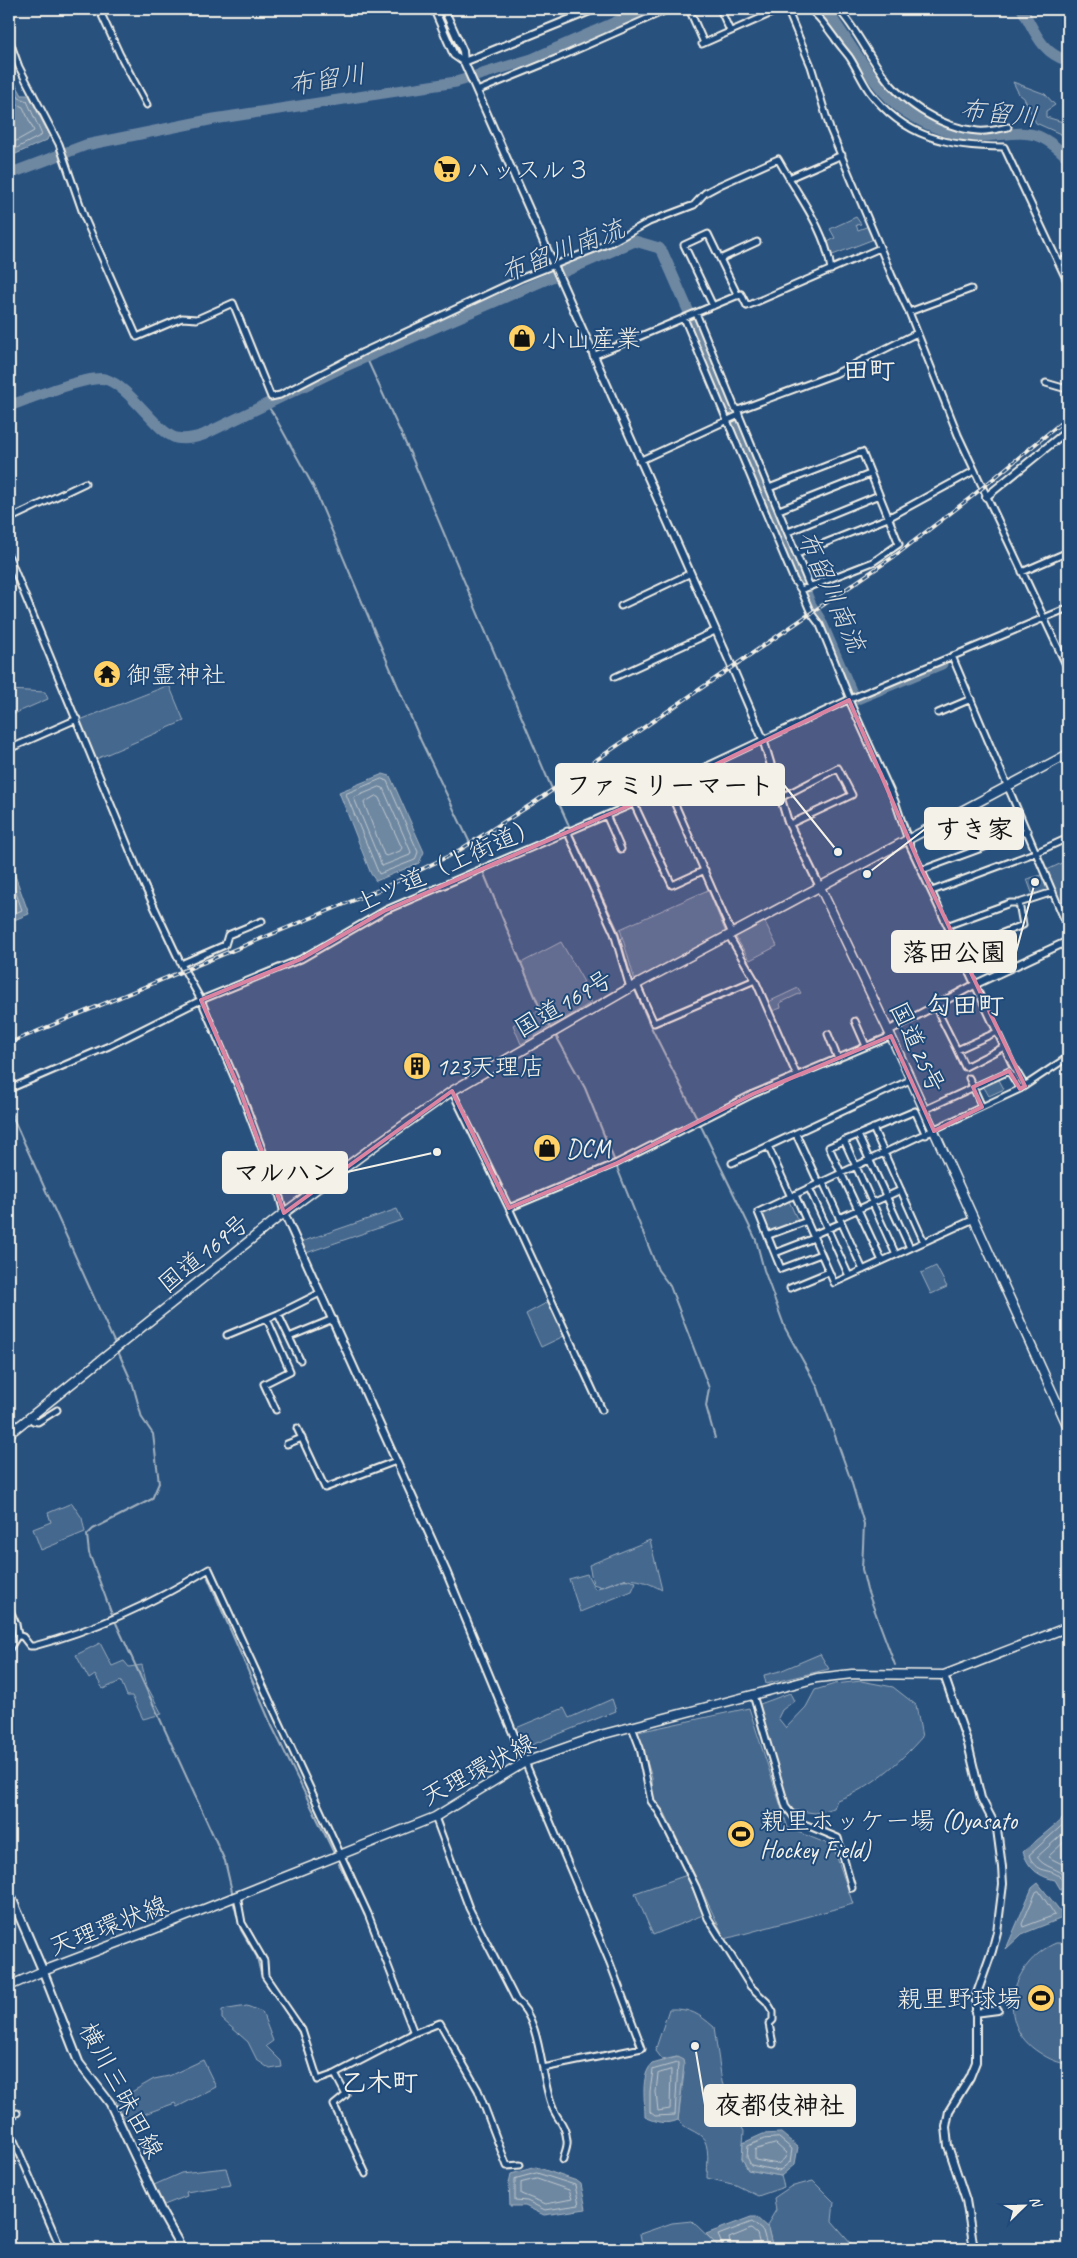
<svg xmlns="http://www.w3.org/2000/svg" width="1077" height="2258" viewBox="0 0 1077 2258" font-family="Caveat,'Klee One',sans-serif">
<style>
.green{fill:#45688e;stroke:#9cacbb}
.water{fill:#6e88a2;stroke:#a4b2be}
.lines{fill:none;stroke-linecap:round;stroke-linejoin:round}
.shore{stroke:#bec7cc;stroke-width:1}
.stream{stroke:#a4b2be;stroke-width:2}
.river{stroke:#6e88a2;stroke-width:11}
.minor-casing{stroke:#f4f1e8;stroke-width:9}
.tertiary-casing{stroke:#f4f1e8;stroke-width:10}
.secondary-casing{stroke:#f4f1e8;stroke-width:11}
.primary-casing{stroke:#f4f1e8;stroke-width:11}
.trunk-casing{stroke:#f4f1e8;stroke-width:11}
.minor{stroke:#1f4a7a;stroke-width:5}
.tertiary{stroke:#1f4a7a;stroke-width:6}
.secondary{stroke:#1f4a7a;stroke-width:7}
.primary{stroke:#1f4a7a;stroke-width:8}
.trunk{stroke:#1f4a7a;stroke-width:8}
.rail-casing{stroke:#f4f1e8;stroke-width:4}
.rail{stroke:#1f4a7a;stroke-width:2;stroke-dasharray:5.5;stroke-linecap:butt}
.marked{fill:#db84a2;fill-opacity:0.2;stroke:#db84a2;stroke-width:4;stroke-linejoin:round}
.labels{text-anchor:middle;stroke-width:4;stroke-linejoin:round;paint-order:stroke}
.poi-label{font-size:25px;fill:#f4f1e8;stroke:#1f4a7a;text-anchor:start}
.street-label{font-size:25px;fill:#f4f1e8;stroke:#1f4a7a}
.water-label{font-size:26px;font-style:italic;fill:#d9dcda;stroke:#1f4a7a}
.neighbourhood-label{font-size:26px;font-weight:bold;fill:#f4f1e8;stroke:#1f4a7a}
.leader{fill:none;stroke:#f4f1e8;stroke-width:2}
.callout-dot{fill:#f4f1e8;stroke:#1f4a7a;stroke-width:2}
.callout{fill:#f4f1e8;stroke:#f4f1e8;stroke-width:2}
.callout-label{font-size:26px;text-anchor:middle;font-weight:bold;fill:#111}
</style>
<rect width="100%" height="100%" fill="#28517e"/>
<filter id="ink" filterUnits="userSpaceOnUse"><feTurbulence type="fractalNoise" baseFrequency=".02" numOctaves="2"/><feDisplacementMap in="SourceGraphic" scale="10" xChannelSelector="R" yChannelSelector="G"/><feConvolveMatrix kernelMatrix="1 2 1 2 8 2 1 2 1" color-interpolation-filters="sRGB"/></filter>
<g filter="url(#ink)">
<path class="green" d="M1013,82L1045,94L1055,105L1046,111V117L1063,122L1068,135V143L1065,136L1036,123L1024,98L1019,94Z
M856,217L861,224L856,225L858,230L869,226L874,239L830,256L826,243L835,238L830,229Z
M169,685L184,721L96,759L80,720Z
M9,690L45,692L48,699L9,716Z
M1068,860V899L1061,902L1047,870Z
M1042,875L1049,890L1036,895L1035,892L1032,893L1027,879Z
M708,890L726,933L635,981L620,929Z
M764,920L777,946L750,960L735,936Z
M561,942L584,982L581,984L591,1003L521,1044L513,1025L540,1009L521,963Z
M798,988L801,993L780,1003L781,1008L770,1012L766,1003Z
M998,1078L1004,1089L989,1096L982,1084Z
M789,1201L798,1221L770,1233L762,1213Z
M397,1209L402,1220L306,1253L301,1242Z
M936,1266L947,1287L931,1294L921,1273Z
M548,1302L564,1336L541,1347L526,1314Z
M72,1503L82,1518L85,1532L41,1550L33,1529L51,1522L48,1513Z
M650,1540L662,1590C638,1577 626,1576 602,1587L593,1584L589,1565Z
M587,1574L595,1589L624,1579L636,1582L632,1591L580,1612L569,1579Z
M100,1643L112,1666L124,1661L129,1667L142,1665L147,1686L162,1714L143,1719L132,1696H127L121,1681L103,1689L95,1675L89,1679L76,1655Z
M820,1654L829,1669L766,1684L764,1675L780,1671Z
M861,1681L893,1687L916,1705L922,1737C899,1763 870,1789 837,1800L834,1808L815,1813L792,1810C778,1787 763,1731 760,1704L790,1693L794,1701L782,1710L778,1718L786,1728L806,1707L815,1690L835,1684Z
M612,1699L616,1711L524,1748L516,1728L564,1708L569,1718Z
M749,1708L788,1828L833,1846L853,1904L725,1939L664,1811L653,1800L652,1778L638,1732Z
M687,1875L703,1915L653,1935L635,1893Z
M1056,1943H1068V2064C1058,2063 1049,2059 1040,2053C993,2024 1011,1962 1056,1943Z
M247,2006L262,2012L273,2041L266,2046L281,2061L282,2067L270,2069L257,2060L248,2042L222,2019V2010Z
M669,2009C690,2008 699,2014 714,2027L722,2082L734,2114L744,2131L742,2158L748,2170L781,2176L784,2187L758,2196L736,2185L707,2178C707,2166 711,2144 701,2136C692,2129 687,2130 678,2120L684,2073L677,2057L662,2060L655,2051Z
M203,2060L216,2087L177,2107L175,2103L125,2121L116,2101L154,2079L169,2076Z
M226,2168L231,2185L186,2192L187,2196L164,2205L154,2185L181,2173Z
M813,2181L834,2202L832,2221L851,2243L866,2249H773L767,2225L776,2210L774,2198L790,2187Z
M692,2221L721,2249H643L640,2234L672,2223Z"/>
<path class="water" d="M9,72L22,95H29L49,135L47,140L9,157Z
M383,774L390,776L424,852L419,863L376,881L371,874L339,792Z
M9,859L29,914L9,922Z
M1068,1814V1902L1055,1880C1038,1876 1029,1869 1023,1852Z
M1038,1883L1065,1917L1022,1934L1006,1949L1032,1888Z
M677,2057L683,2060L684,2065L678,2120C667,2125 656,2122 645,2117C645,2101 640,2076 652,2064Z
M781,2133L798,2147L795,2164L781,2176L748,2170L742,2158L743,2143L763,2134Z
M536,2167L577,2181L581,2184L586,2209L544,2215L525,2206H510L509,2183L511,2174Z
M751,2217H756L768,2228L773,2249H721L706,2234Z"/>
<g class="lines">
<path class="shore" d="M9,82L19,98L27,101L42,135L9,152
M9,94L14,103L23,107L34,131L9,145
M382,779L387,781L418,852L415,860L379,874L346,794Z
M380,787L383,788L411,852L410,855L382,866L354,798Z
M376,796L379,798L402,848L400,851L387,856L384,855L364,803Z
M9,873L22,910L9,916
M1068,1820L1029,1855C1036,1875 1047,1867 1059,1876C1063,1880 1066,1886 1068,1891
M1068,1829L1037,1857C1045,1869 1059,1867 1068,1879
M1068,1838L1048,1857L1068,1867
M1039,1891L1055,1915L1023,1927L1022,1924L1036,1892Z
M678,2063L675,2115L655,2116L650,2112V2091L653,2070Z
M671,2070L670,2109L658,2111L656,2092L658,2074Z
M779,2138L792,2149L790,2162L779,2171L751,2165L747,2157L748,2146L764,2139Z
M776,2144L786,2153L785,2158L778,2164L755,2160V2150Z
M537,2173L575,2185L579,2205L545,2210L527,2201L515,2200V2179Z
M537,2179L569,2190L572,2199L546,2204L521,2194V2183Z
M724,2249L718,2235L752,2222L763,2231L768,2249
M731,2249L729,2238L751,2229L757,2234L761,2249"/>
<path class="stream" d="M366,357L410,453L552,789
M267,405L274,415
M275,417L313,486L421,741L470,843
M553,790L570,828
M571,831L617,929L633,983
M470,844L481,866
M482,869L542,1013L552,1030
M635,990L650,1025L698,1120
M551,1028L627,984
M555,1034L585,1088L615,1162
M9,1109L115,1344
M699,1122L756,1240L764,1270L785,1328L818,1388L849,1475
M616,1165L658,1270L670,1286L709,1388L706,1406L715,1438
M117,1349L133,1385L142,1418L153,1434L159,1483L152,1499L93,1529L87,1535L89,1553L111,1612L225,1861L233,1896
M850,1477L864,1524L862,1569L867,1590L895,1665
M208,1578L271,1724L333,1851
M339,1864L362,1908
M233,1901L241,1930L257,1957L261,1974L299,2032L316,2084"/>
<path class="river" d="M823,9L831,17C851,45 878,93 906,112C929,127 958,138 985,136C1026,133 1036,126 1068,158
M1022,9C1035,31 1041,53 1068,61
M9,174L86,145L214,119L456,82L532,59L645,9
M9,406C28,399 88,375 105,379C130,386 156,432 176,438C186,440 194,438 203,435L341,368L635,241L659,248L663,253L742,433L811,605L821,621L855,700L942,664"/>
<g class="minor-casing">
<path id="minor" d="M99,9L120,55L147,105
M689,9L704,43
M720,9L730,31
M787,9L811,66L830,129L892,276L909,312L958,435L1068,669
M809,9C821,17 826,27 834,37C839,45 845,51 850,58C857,69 862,81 869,91C904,138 950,147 1004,147L1068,283
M838,9C855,27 865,49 879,69C899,101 940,128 978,131C989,132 998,129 1008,127
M9,39L19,67L59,144L85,219L137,337L182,318L197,319L233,303L271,397L280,395L363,352L522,278L612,242L649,222L694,205L705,193L720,185L778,159L789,178L842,155
M702,44L781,9
M477,91L558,58L669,9
M789,178C806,206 827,236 831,270
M720,259L757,242
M1059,263L1068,258
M713,306L684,245L708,234L738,296
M909,312L971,289
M696,313L735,408L738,410
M684,318L794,580L801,590L811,613L820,625L850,699
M593,356L741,294L747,306L880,248
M1046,383L1063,388L1068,386
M739,415L810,587
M639,461L739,415L738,410L835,374L917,333
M769,488L862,452L899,544L873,562L801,590
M779,510L870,474
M9,519L85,483
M788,532L879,495
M797,554L888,518L974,471
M9,557L145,887L181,964L201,1000L241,1093L279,1194L284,1213
M1022,572L1068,552
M621,606L689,574
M952,656L1068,928
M615,677L715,631
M849,700L895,801L910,846L1012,1064L1025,1086
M938,713L971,699
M9,749L77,719
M667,786L732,934
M780,798L838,768L852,795L790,824
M634,804L672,885L705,870
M606,815L621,849
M567,831L614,933L630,988
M922,870L1028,831
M932,891L1037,852L1068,838
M949,925L1010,903H1019L1053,892
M1000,934L1023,925L1019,903
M729,936L755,980L797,1076
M181,964L225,945L228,935L262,921
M637,985L654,1023L755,980
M935,1006L957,1050L997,1032
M855,1021L866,1046
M828,1034L838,1059
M957,1050L965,1067L1004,1047
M969,1078L982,1107
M9,1089L109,1046L201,1000L301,959L386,910L642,800L682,778L850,699L1068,608
M452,1091L509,1208L602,1410
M924,1110L1009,1071L1020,1089
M873,1128L924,1242
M796,1134L819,1184
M858,1135L910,1248
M844,1140L896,1255
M768,1146L791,1197
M732,1163L910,1080
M823,1182L863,1270
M809,1188L849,1276
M795,1195L834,1283L974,1219
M509,1208L617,1163L753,1094L891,1036
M839,1218L901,1190
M769,1235L807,1221
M813,1235L841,1223
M775,1253L814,1238
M821,1254L781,1269L758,1212L1020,1089L1068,1057
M882,1261L829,1147L915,1111L926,1135
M790,1288L829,1272
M278,1314L300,1360
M267,1319L290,1371L264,1384L276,1410
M227,1335L278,1314L320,1293
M289,1337L333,1319
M30,1417L33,1421L38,1422L57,1410
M297,1428L325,1488L396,1461
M287,1444L302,1438
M9,1608L16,1624L18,1635
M9,1649L18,1635L23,1637L30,1646H34C95,1630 155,1602 209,1569L368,1914L414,2033L440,2023L478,2090L507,2166L520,2165
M753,1695L786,1807L797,1821L838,1838L852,1888
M632,1727L640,1748L651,1801L659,1812L696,1887L708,1918L750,1986L767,2002L773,2012V2020L769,2024L773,2044
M525,1762L610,1963L642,2048L543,2068
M435,1817L469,1908L516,2000C542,2020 540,2076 552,2106C557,2120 566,2124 567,2141C568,2147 564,2154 563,2160
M237,1896L242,1923L264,1961L265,1976L302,2030L318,2080L335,2074L346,2095L334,2105L366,2174
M335,2074L414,2033
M9,2117L17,2113
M9,2129L61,2249"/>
</g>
<g class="tertiary-casing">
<path id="tertiary" d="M434,9L454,55L464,62
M444,9L463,51L464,62L732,667L763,739L788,822L820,887
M464,62L595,9
M986,497L1068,430
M888,1031L976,984L1068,941
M284,1213L446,1571L525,1762
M944,1675L968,1744L981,1798L997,1829L1002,1867L1003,1884L997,1932L992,1951L976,1996V2062L970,2077L949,2111L946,2127L948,2146L966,2200L974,2249
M975,2013L998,2010"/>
</g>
<g class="secondary-casing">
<path id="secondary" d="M9,1892L43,1971L79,2063L110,2103L163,2215L182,2249"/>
</g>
<g class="primary-casing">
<path id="primary" d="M9,1986L43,1971L149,1931L435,1817L525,1762L604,1734L817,1678L852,1674L944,1675L1068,1627"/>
</g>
<g class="trunk-casing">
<path id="trunk" d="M820,887L891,1036L1068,1427
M9,1434L284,1213L377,1144L452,1091L630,988L1068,754"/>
</g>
<use href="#minor" class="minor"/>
<use href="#tertiary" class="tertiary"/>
<use href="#secondary" class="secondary"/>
<use href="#primary" class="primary"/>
<use href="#trunk" class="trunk"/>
<g class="rail-casing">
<path id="rail" d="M9,1043L381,889L455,853L532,804L896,555L970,498L1068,417"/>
</g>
<use href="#rail" class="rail"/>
</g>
</g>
<path class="marked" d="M849,700L922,870L1025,1086L1020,1089L1009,1071L973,1087L982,1107L934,1131L891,1036L753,1094L617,1163L509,1208L452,1091L284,1213L241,1093L201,1000L301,959L384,911L642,800Z"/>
<defs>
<g id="supermarket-disc" transform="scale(1.4375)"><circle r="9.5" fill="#ffd166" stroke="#1f4a7a"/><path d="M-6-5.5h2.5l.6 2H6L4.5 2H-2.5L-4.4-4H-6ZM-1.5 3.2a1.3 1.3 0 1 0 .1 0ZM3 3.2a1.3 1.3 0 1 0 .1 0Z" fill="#111"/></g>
<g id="shop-disc" transform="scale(1.4375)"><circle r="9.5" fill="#ffd166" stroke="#1f4a7a"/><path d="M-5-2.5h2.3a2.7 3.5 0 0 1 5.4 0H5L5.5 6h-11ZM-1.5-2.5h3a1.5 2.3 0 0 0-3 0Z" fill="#111"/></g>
<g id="temple-disc" transform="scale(1.4375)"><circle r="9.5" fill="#ffd166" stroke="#1f4a7a"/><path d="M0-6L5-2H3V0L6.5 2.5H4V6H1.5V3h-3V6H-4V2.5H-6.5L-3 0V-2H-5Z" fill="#111"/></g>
<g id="building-disc" transform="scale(1.4375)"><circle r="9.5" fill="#ffd166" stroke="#1f4a7a"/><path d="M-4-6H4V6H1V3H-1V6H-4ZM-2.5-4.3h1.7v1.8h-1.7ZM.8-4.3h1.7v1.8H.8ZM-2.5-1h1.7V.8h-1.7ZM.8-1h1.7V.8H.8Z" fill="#111"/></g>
<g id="stadium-disc" transform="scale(1.4375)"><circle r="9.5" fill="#ffd166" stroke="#1f4a7a"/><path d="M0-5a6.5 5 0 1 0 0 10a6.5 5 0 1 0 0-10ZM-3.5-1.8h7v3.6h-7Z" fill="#111"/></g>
</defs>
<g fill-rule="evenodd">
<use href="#supermarket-disc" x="447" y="169"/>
<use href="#shop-disc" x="522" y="338"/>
<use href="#temple-disc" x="107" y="674"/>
<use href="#building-disc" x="417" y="1066"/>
<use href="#shop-disc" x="547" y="1148"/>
<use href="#stadium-disc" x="741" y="1834"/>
<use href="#stadium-disc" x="1041" y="1998"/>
</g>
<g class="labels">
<g class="poi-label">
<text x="466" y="178">ハッスル３</text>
<text x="541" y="347">小山産業</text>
<text x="126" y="683">御霊神社</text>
<text x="436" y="1075">123天理店</text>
<text x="566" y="1157">DCM</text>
<text x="760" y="1829">親里ホッケー場 (Oyasato<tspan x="760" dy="29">Hockey Field)</tspan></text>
<text x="1022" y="2007" text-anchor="end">親里野球場</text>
</g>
<g class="street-label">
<text transform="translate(447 864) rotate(-24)" y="9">上ツ道（上街道）</text>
<text transform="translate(563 1003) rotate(-30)" y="9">国道169号</text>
<text transform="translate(918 1047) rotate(65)" y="9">国道25号</text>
<text transform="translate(203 1253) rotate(-39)" y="9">国道169号</text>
<text transform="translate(478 1769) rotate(-28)" y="9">天理環状線</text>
<text transform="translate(108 1925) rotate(-21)" y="9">天理環状線</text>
<text transform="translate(122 2090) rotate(62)" y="9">横川三昧田線</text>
</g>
<g class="water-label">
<text transform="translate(327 79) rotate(-9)" y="9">布留川</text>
<text transform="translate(999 113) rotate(6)" y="9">布留川</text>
<text transform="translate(562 250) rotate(-21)" y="9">布留川南流</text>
<text transform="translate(832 591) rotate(66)" y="9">布留川南流</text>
</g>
<g class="neighbourhood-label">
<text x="869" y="379">田町</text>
<text x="965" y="1014">勾田町</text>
<text x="379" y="2091">乙木町</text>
</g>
</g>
<path class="leader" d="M838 852L784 785M867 874L925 829M1035 882L1016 952M437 1152L347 1172M695 2046L705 2105"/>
<g class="callout-dot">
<circle cx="838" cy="852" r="5"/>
<circle cx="867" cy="874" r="5"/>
<circle cx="1035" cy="882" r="5"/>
<circle cx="437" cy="1152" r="5"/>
<circle cx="695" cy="2046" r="5"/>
</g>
<g class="callout">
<rect x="556" y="764" width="228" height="41" rx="5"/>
<rect x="925" y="808" width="98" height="41" rx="5"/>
<rect x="892" y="931" width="124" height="41" rx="5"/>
<rect x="223" y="1152" width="124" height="41" rx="5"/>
<rect x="705" y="2085" width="150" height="41" rx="5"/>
</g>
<g class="callout-label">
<text x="670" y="794">ファミリーマート</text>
<text x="974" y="838">すき家</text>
<text x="954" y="961">落田公園</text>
<text x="285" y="1181">マルハン</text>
<text x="780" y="2114">夜都伎神社</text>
</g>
<rect width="1077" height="2258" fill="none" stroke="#1f4a7a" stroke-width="30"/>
<rect x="15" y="15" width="1047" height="2228" fill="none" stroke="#f4f1e8" stroke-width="2" filter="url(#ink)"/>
<g transform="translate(1024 2206) rotate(67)" stroke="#1f4a7a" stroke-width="4" paint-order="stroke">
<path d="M0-4L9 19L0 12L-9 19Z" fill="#f4f1e8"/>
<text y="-8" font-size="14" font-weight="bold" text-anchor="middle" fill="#f4f1e8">N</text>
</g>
</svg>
